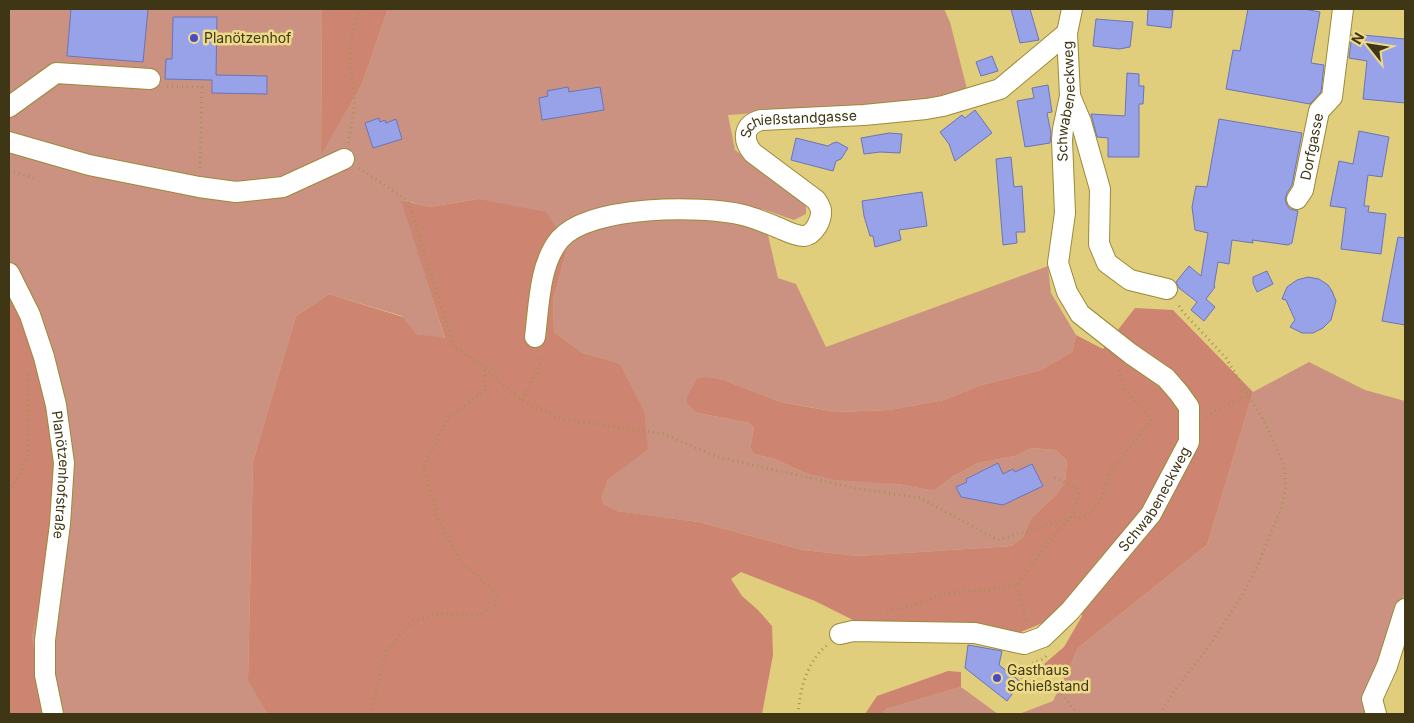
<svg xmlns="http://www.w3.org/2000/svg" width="1414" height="723" viewBox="0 0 1414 723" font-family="Inter,sans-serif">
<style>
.green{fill:#cb9281}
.forest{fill:#cd8470}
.building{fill:#97a2e9;stroke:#6a74b7}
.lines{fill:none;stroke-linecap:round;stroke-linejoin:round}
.minor-casing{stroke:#9c8a38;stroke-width:22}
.path{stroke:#a29454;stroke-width:3;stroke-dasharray:1 4;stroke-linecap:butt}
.minor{stroke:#fff;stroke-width:20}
.poi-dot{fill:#494bc1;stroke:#eedb89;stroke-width:2}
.labels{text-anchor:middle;stroke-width:5;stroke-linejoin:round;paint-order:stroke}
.poi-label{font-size:14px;fill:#3e3614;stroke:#eedb89;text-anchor:start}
.street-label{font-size:14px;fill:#3e3614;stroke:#eedb89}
</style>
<rect width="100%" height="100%" fill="#e1ce7c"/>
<path class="green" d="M9,9H322L321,154L362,84L388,9H944L950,22L967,89L909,103L728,115L735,150L806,201V214L794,220L762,209L778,278L796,284L826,347L1048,266L1051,293L1076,335L1072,352L1041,370L978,386L944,400L889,410L837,412L781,402L726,381L698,413L749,423L754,428L750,448L754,454L775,459L802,472L898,484L934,491L952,477L978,463L1015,456L1032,448L1056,450L1067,461L1065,482L1057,494L1031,518L1023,537L1012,546L858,556L803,550L699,522L616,511L604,504L602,497L608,480L647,449L619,363L583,353L554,332L553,300L568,246L478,199L429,207L402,200L445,339L417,334L402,316L329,294L296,316L253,461L248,679L267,714H47L32,637L42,593L9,290Z
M1309,362L1365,390L1405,401V592L1371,708L1372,714H1019L1053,701L1078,648L1207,545L1253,392Z
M961,687L998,714H883L886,709Z"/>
<path class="forest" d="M322,9H388L362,84L321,155Z
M478,199L546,212L568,246L553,300L554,332L583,353L619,363L644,411L648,449L608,480L602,497L604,504L617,511L699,522L803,550L858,556L1012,546L1023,537L1031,518L1057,494L1065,482L1067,461L1056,450L1032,448L1015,456L978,463L952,477L934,491L898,484L836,480L802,472L775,459L754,454L750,448L754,428L749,423L698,413L687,404V397L697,379L705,377L726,381L781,402L808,407L837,412L889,410L944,400L978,386L1041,370L1072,352L1076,335L1103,349L1135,308L1173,310L1253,392L1207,545L1078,648L1066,674H1050L1044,664L1064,647L1082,616L1075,595L1052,619L1011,636L859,623L815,601L741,572L731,579L742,596L758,610L772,626L773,655L762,714H267L248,680L253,461L296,316L329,294L403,317L417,334L445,338L401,200L429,207Z
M9,290L25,316L55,436L53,516L42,593L32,637L47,714H9Z
M948,671L961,672V687L886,709L883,714H865L877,696Z"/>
<path class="building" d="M71,9H148L143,62L67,56Z
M1011,9H1030L1039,40L1020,43Z
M1148,9L1173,10L1171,28L1147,25Z
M1248,9H1304L1320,12L1311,63L1324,65L1321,92L1310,104L1226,89L1233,50L1240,51Z
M173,17H217L216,75L267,76V94L212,93V80L165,79L166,59H172Z
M1096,19L1133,22L1130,47L1119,49L1093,46Z
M1352,34L1405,39V103L1363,99L1367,61L1349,58Z
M992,56L998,71L981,76L976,62Z
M1127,73L1139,74V86H1144L1143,104H1139V157H1108V138L1097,137L1091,114L1125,116Z
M1048,85L1052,112L1047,113L1051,133L1050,143L1025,147L1017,101L1034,98L1032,88Z
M568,87L569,92L600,87L604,110L542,120L539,98L548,96L547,91Z
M975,110L992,133L955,161L949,144L940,132L962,115L965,118Z
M379,118L380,122L385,120L386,123L396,119L402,139L373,148L365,123Z
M1219,119L1302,133L1292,185L1287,193L1285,199L1287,205L1290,209L1298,211L1292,243L1288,245L1252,240L1253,243L1232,240L1229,264L1218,262L1214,286L1215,287L1206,299L1215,307L1204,321L1191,310L1197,302L1179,288L1176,282L1189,266L1201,276L1208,233L1195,230L1192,207L1196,186L1207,187Z
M1359,131L1389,137L1382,177L1368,175L1364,206H1369L1368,212L1386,214L1381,254L1341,249L1346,208L1330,206L1339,161L1353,164Z
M889,133L902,134L900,153L880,152L864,154L861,138Z
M796,138L828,146L833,143L837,142L848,148L841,159L836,161L833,171L791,160Z
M1011,157L1014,187L1022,186L1025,232H1016L1017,243L1003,245L996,159Z
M922,192L927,226L899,230L901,240L875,247L873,236H870L864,216L862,201Z
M1398,237L1405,238V325L1382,321Z
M1267,271L1273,284L1257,292L1253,283V277Z
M1308,277L1319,279L1328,285L1332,291L1336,301L1331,320L1323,328L1313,333H1302L1290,327L1295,320L1286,300L1282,299L1287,287L1297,280Z
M998,463L1003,474L1013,469L1015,472L1032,464L1043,486L1003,505L961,497L956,487L967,482L966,479Z
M968,645L1002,651L999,665L1021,682L1007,701L965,668Z"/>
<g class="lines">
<g class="minor-casing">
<g id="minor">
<path d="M1070,96L1081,122L1100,189L1099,244L1107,263L1130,280L1167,289"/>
<path d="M9,107L56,73L150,79"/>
<path d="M9,142L89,165L199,187L236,192L283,187L344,159"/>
<path id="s1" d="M1297,199L1303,190L1319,111L1332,97L1343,9"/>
<path id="s2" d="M9,273L30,315L44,357L56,405L64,463L60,524L45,640V675L53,714"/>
<path id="s3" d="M535,337C539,306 539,264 560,239C591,205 701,205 743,215C755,218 767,223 779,228C786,231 795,236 804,236C814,235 822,220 821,210C820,206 818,203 816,200L753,153C742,140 743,125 761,120L864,115L926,109L943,106L1000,89L1067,33"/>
<path id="s4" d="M840,634L853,631L975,633L1024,644L1043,637L1070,611L1151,514L1189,442V407L1179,393L1166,378L1131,354L1080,314L1067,292L1058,263L1065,213L1062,140L1063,129L1070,96L1067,33L1072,9"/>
<path d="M1376,714L1372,699L1387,666L1405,609"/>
</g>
</g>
<path class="path" d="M167,86L202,87L200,168
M348,143C351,126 355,110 355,92C354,86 352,80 351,73C349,50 350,30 361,9
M359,168L408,201L454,347L484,366L504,387L522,400L561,419L663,434L718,457L854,488L920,498L998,540L1071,517L1080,518L1090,514L1100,501L1112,469L1136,441L1142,430L1150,424L1151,419L1126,391L1118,368
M9,171L37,179
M522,400L540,365L538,355
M1207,417L1214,411L1248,395
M9,491L19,476L28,454V374
M1017,585L1026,620L1029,622
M887,611L908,607L944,593L981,591L1017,585L1048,542L1071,517L1079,495L1076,487L1051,476
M1046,656L1043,659L1018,670L1028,690L1056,688L1078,714
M9,708L10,714
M370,714L387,650L413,621L441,613L478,616L495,605L498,594L461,562L437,517L424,466L448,418L486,389L484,366
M798,714C800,689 807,662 827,645
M1160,714L1175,690L1209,646L1241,597L1257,567L1282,506L1286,486L1284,465L1265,423L1226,358L1183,312L1177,303"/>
<use href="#minor" class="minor"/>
</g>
<g class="poi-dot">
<circle cx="194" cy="38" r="5"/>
<circle cx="997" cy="678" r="5"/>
</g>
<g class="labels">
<g class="poi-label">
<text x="204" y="43">Planötzenhof</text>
<text x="1007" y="675">Gasthaus<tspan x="1007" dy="16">Schießstand</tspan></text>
</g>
<g class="street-label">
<text dy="5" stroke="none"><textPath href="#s4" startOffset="849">Schwabeneckweg</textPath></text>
<text dy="5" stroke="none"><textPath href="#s3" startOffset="558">Schießstandgasse</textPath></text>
<text dy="5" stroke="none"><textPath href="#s1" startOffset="55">Dorfgasse</textPath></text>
<text dy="5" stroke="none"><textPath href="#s2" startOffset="211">Planötzenhofstraße</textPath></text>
<text dy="5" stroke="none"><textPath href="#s4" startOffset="384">Schwabeneckweg</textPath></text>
</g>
</g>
<rect width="1414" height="723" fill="none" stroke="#3e3614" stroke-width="20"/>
<g transform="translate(1369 45) rotate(300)" stroke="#eedb89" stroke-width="4" paint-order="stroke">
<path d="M0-4L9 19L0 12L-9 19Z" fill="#3e3614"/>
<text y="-8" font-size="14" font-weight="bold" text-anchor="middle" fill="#3e3614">N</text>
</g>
</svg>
